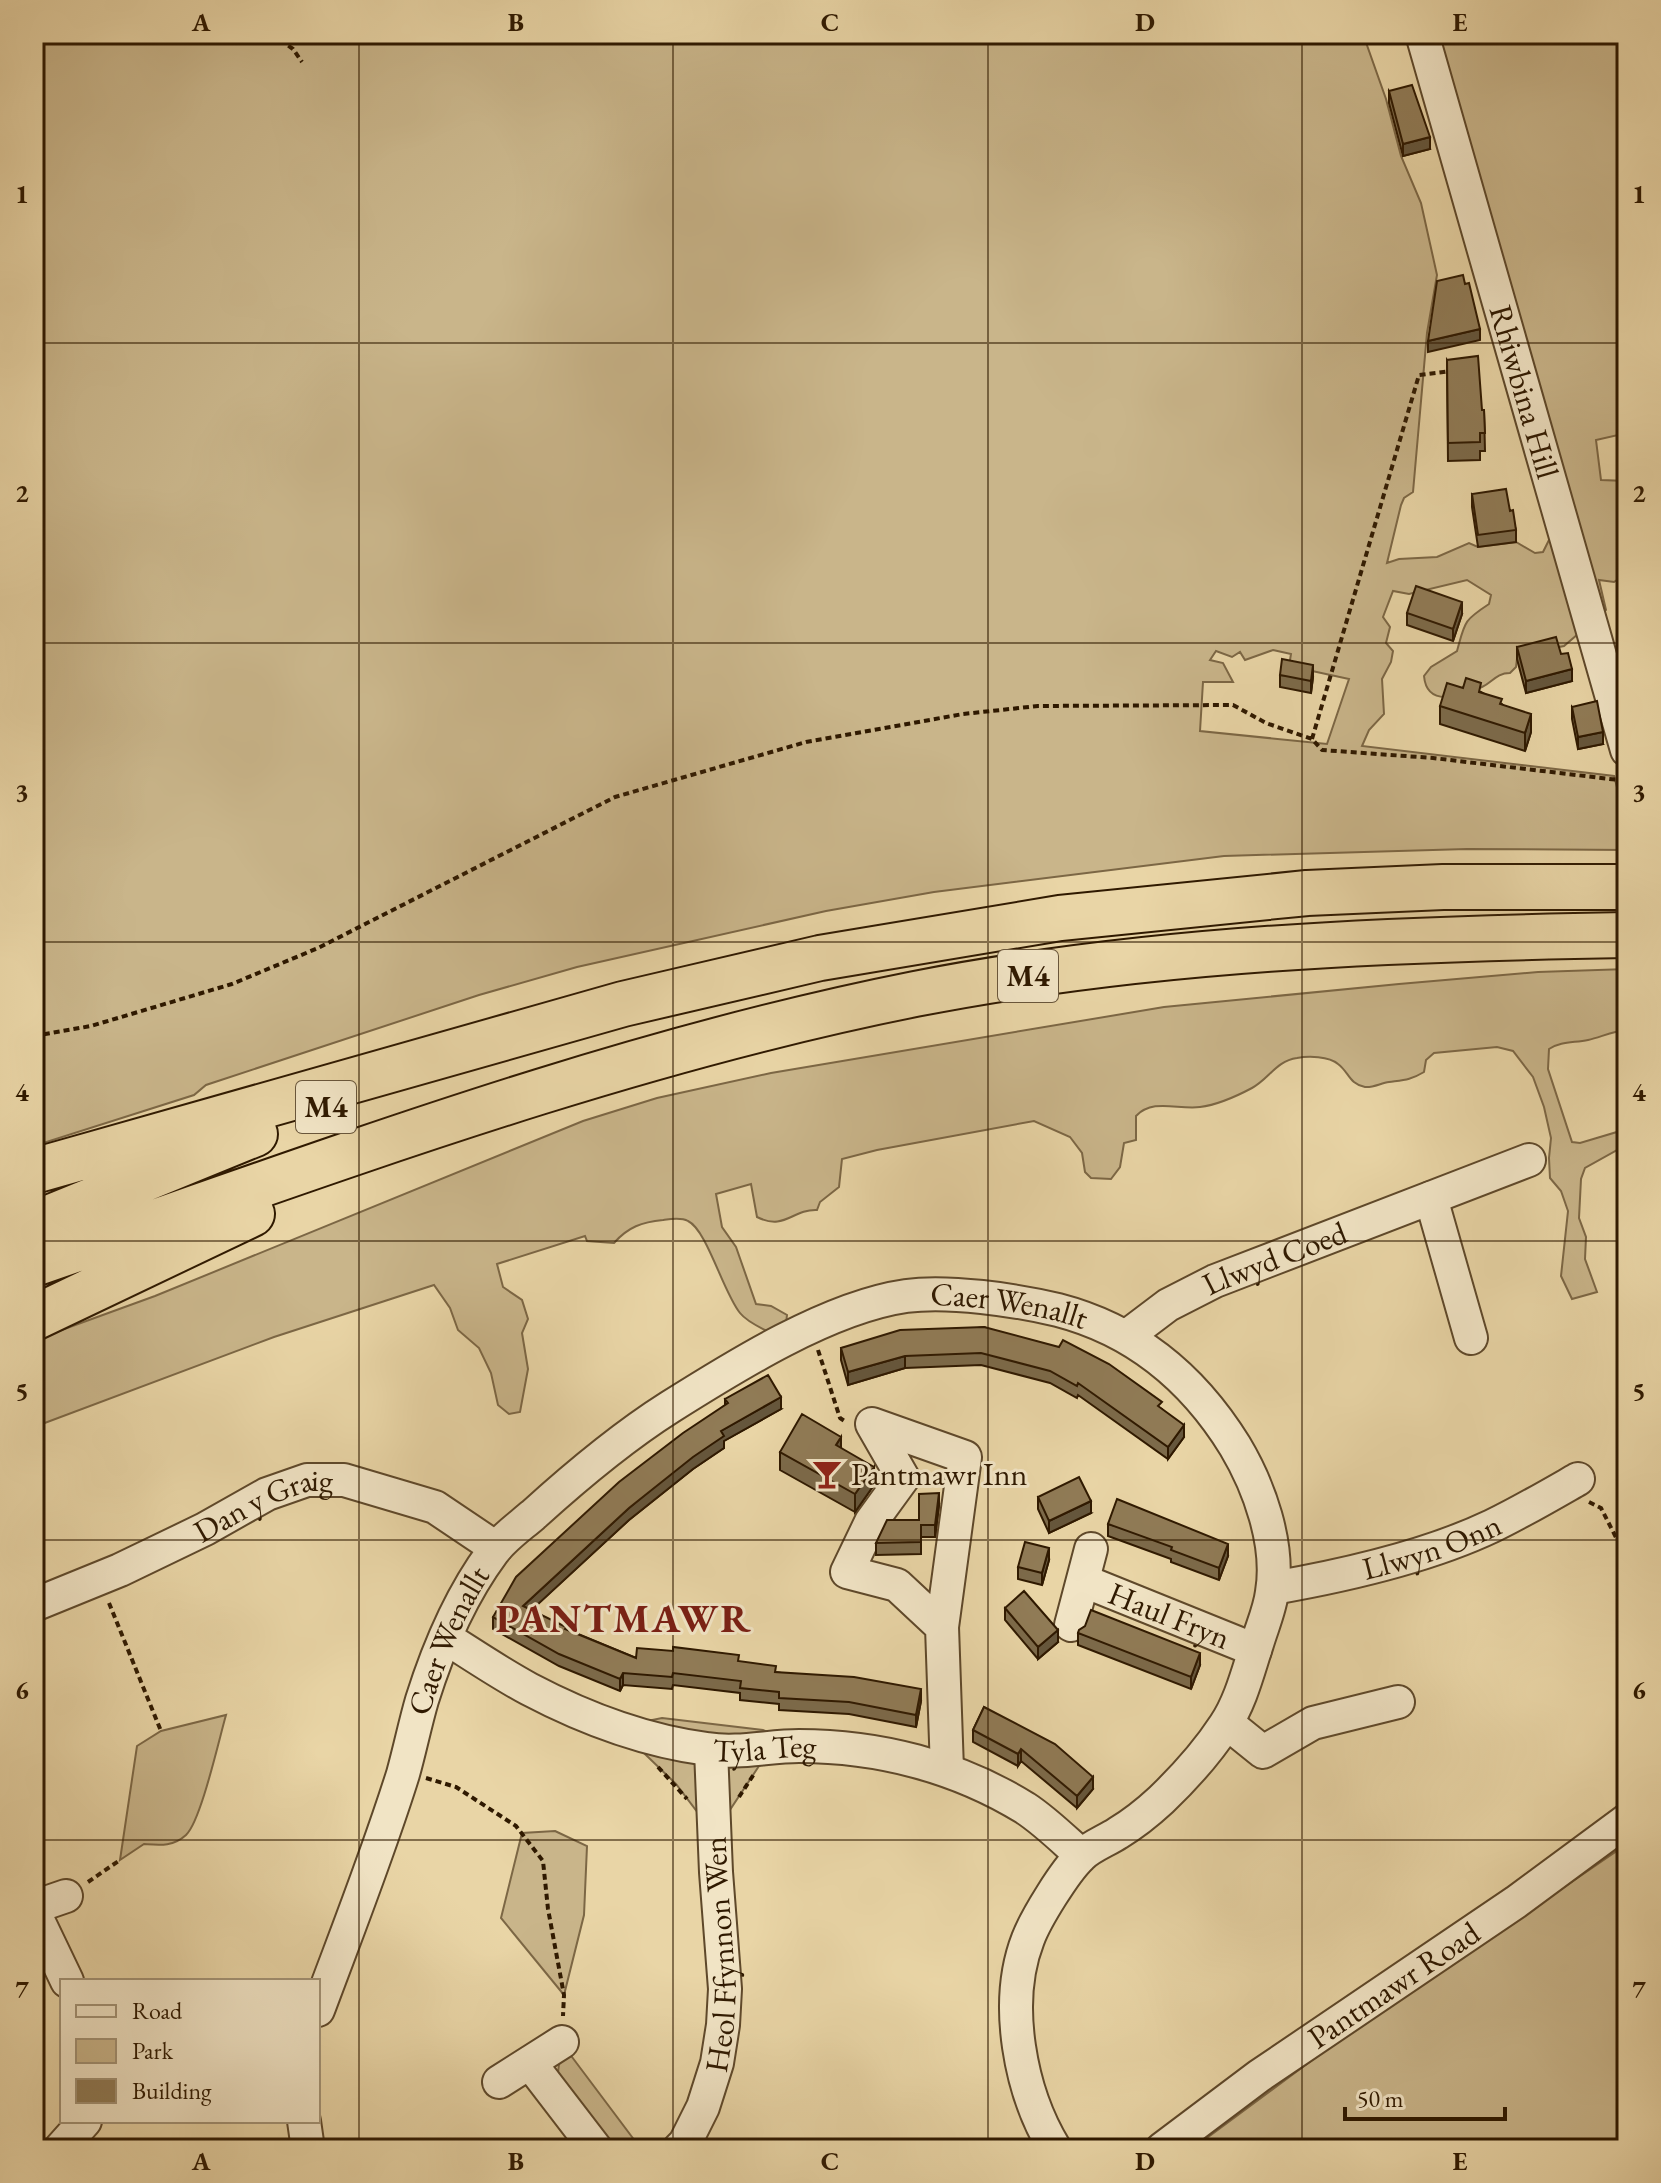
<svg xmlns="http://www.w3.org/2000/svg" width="1661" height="2183" viewBox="0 0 1661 2183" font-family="'EB Garamond',serif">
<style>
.green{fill:#c9b58a;stroke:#7c6745;stroke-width:2;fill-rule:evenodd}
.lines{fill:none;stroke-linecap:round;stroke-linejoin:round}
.minor-casing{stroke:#5e482a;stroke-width:36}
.highway-casing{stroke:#2f1900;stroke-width:48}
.path{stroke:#2f1900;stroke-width:4;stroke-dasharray:6 4;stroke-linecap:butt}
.minor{stroke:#f1e4c5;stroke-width:32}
.highway{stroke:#e9d5a6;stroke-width:44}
.wall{fill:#7c6a4a;stroke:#2f1900;stroke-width:2}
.shaded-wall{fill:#65563c;stroke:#2f1900;stroke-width:2}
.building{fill:#907b56;stroke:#2f1900;stroke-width:2}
.grid{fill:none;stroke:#2f1900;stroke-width:2;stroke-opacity:0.55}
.labels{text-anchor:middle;stroke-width:6;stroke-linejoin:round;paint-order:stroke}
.shield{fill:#f1e4c5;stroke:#69563b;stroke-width:2}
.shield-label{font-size:30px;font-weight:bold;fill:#2f1900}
.street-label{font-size:32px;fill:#2f1900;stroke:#f1e4c5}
.poi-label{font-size:32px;fill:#2f1900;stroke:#f1e4c5;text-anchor:start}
.district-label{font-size:40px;font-weight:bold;letter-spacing:2px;fill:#7a1f14;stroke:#f1e4c5}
.neatline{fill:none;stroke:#2f1900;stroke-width:3}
.grid-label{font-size:26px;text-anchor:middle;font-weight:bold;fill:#2f1900}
</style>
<rect width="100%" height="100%" fill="#e9d5a6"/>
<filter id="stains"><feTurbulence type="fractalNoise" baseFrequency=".0025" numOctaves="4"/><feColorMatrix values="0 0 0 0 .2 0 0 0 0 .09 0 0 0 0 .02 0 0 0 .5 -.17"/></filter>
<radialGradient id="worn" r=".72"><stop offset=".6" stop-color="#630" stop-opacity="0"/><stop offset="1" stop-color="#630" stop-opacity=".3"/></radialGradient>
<path class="green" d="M34,34H1363L1386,99L1401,156L1421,203L1437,275L1427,333L1413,492L1404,498L1401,505L1387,563L1399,559L1437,557L1469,543L1478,547L1516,542L1535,553L1543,552L1552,534L1422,34H1627V433L1596,440L1601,480L1627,481V573L1614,582L1599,580L1606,610L1564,646L1529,653L1517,659L1516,667L1510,673C1496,673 1493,682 1482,687C1461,695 1427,709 1424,676L1431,667L1457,651C1465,622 1463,621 1489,604L1491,595L1467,580L1409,594L1393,591L1383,617L1390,627L1386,643L1393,651L1391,662L1382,679L1384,714L1369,730L1362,746L1614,776L1627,825V850L1467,849L1224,856L934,892L826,911L577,967L479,995L206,1085L194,1095L34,1146ZM1273,650L1291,654L1289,666L1349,679L1327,744L1200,731L1203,682H1233L1223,663L1210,660L1216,651L1232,657L1240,652L1245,660Z
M1627,969V1030C1613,1031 1601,1037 1588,1040C1574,1043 1561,1041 1549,1049L1548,1069L1572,1142L1580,1143L1617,1132L1622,1137L1617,1150L1585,1168L1581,1179L1579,1218L1586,1237L1585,1259L1597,1292L1572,1299L1561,1276L1568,1211L1561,1191L1550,1178L1549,1158L1551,1138L1544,1107L1533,1077L1513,1051L1497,1047L1434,1053L1426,1060L1424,1072C1411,1080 1403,1080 1389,1082C1381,1083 1373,1088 1365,1087C1349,1084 1349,1072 1338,1064C1329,1056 1308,1056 1297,1058C1276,1061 1269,1079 1252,1088C1237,1096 1216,1105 1200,1107C1178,1110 1153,1098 1136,1116V1140L1124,1143L1120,1167L1111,1179L1091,1178L1085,1172L1082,1153L1070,1137L1034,1121L877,1150L842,1159L839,1187L820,1202L817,1210C792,1209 785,1231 757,1217L751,1184L716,1194L722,1227L736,1247L756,1304L771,1306L787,1315L786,1323L771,1333C761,1328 747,1322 740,1313C723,1292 707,1230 688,1221C681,1217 670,1219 663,1220C642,1222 628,1227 614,1243L587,1241L585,1236L497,1264L503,1287L522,1300L528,1319L522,1333L528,1369L520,1412L509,1414L498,1405L491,1373L479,1348L458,1330L450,1308L434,1285L274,1337L34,1427V1340L155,1296L583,1121L657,1098L771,1073L1164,1007L1399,984L1538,972Z
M226,1715C219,1739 201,1821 186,1835C173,1847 159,1845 144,1844L120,1860L137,1746L161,1731Z
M662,1718L763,1730L799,1746L759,1766L714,1834L676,1784L617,1727Z
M555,1831L587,1846L584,1915L564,1995L501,1918L522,1833Z
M1627,1844V2149H1192L1319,2055Z
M569,2053L641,2149H613L558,2073L559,2064Z"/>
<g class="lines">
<g class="minor-casing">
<g id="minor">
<path id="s1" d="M1422,34L1627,750"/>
<path d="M1431,1198L1471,1338"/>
<path id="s2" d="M1127,1336L1168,1305L1215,1281L1529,1160"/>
<path id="s3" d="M1084,1581L1255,1650"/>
<path id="s4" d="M1273,1588C1342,1576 1429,1556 1492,1526C1521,1512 1550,1495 1578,1479"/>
<path id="s5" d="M34,1605L120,1570L205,1529L267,1494L307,1480H344L435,1507L496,1548"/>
<path d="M1071,1625L1091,1549"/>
<path d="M942,1627L897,1585L847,1572L871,1522L903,1478L872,1424L965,1457L942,1627L947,1770"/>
<path id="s6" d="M446,1638C473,1655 501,1674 529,1689C584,1718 646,1741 707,1749C737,1754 769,1746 799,1746C878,1746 957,1766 1025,1808C1045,1821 1063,1839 1081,1855"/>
<path d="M1227,1723L1263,1752L1313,1723L1398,1702"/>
<path d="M34,1907L66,1896"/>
<path d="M34,1912L67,1981"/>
<path id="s7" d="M318,2010C347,1932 378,1854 403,1774C410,1749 415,1724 422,1700C438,1649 461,1595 493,1552C503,1538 519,1527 533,1515C576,1476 621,1438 670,1407C735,1366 829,1307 906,1296C948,1290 1016,1300 1058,1310C1135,1330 1193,1378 1235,1446C1259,1486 1280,1544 1272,1592C1270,1609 1262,1627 1257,1644C1248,1671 1241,1701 1225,1725C1208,1751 1184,1778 1161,1800C1148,1812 1133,1824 1118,1833C1106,1841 1091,1846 1081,1856C1065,1871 1036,1918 1028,1939C1003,2003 1020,2092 1055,2149"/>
<path d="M530,2063L596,2149"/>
<path d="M499,2082L562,2042"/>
<path d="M304,2121L308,2149"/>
<path d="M60,2149L85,2121"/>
<path id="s8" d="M679,2149L685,2143L703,2107L717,2063L723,2025L725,1989L716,1872L711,1750"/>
<path id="s9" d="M1162,2149L1259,2076L1516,1902L1627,1820"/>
</g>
</g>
<g class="highway-casing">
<path id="highway" d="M34,1171L623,1004L820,958L1060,918L1307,893L1443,887H1627
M34,1224L255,1134
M34,1264C324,1164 613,1054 915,994C1149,948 1389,939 1627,935
M34,1318L252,1214"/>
</g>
<path class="path" d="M272,34L293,49L302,62
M1312,739L1419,375L1451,371
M34,1036L91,1026L232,984L318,948L615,797L806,742L963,714L1038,706L1233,705L1266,723L1312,739L1322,750L1433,758L1627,781
M818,1350L840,1418L846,1422
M1589,1502L1601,1508L1627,1559
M109,1603L161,1731
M658,1767L687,1799
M426,1778L456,1787L516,1826L543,1861L548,1909L564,1995L563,2016
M739,1797L754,1774
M88,1882L120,1860"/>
<use href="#minor" class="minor"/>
<use href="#highway" class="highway"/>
</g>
<path class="wall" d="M1389,91L1430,149L1403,156L1389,103Z
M1447,360L1482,410H1484L1485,451H1480V460L1448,461Z
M1472,494L1510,511L1516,530V542L1478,547L1472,507Z
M1407,613L1462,614L1453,641L1407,625Z
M1517,647L1561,654L1572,681L1526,693L1517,659Z
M1280,675L1313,677L1311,693L1280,687Z
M1463,688L1481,692L1502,704L1531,732L1525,751L1440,724V706Z
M1572,707L1603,744L1578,749L1572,719Z
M984,1327L1162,1409L1184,1437L1168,1459L1078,1395L1077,1398L1050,1383L981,1365L905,1368L848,1385L841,1360V1348Z
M725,1399L781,1409L724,1441V1448L693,1469L629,1520L531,1610L566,1629L636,1658L739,1662L776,1672L921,1701L916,1727L849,1714L779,1710V1704L740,1700V1693L673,1685L672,1689L623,1685L620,1691L559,1666L493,1629V1617L725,1405Z
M841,1448L874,1485L855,1512L780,1470V1452Z
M1038,1497L1091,1513L1049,1533L1038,1509Z
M939,1505L935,1537H921V1554L876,1555V1543L919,1520Z
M1108,1524L1228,1556L1219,1580L1171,1562V1559L1108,1536Z
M1049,1560L1042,1585L1018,1579V1567Z
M1005,1608L1058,1642L1038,1659L1005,1620Z
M1078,1633L1200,1665L1191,1689L1078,1645Z
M984,1707L1093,1789L1077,1808L1021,1761L1018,1766L973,1742V1730Z"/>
<path class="shaded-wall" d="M1430,137V149L1403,156V144Z
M1480,329V340L1428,352V341Z
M1462,602V614L1453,641V629Z
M1313,665V677L1311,693V681Z
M1572,669V681L1526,693V681Z
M1531,714V732L1525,751V733Z
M1603,732V744L1578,749V737Z
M905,1356V1368L848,1385V1372Z
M781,1397V1409L724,1441V1448L693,1469L629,1520L523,1618V1606L629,1508L721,1431Z
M1184,1425V1437L1168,1459V1447Z
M841,1437V1455L836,1445Z
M874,1467V1485L855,1512V1494Z
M939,1493V1505L935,1537V1525Z
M1091,1501V1513L1049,1533V1521Z
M1228,1544V1556L1219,1580V1568Z
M1049,1548V1560L1042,1585V1573Z
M1058,1630V1642L1038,1659V1647Z
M1200,1653V1665L1191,1689V1677Z
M623,1673V1685L620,1691V1679Z
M921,1689V1701L916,1727V1715Z
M1021,1749V1761L1018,1766V1754Z
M1093,1777V1789L1077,1808V1796Z"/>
<path class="building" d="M1412,85L1430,137L1403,144L1389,91Z
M1463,275L1465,284L1469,283L1480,329L1428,341L1437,281Z
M1478,356L1482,410H1484L1485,433H1480V442L1448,443L1447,360Z
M1506,489L1510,511L1513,510L1516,530L1478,535L1472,494Z
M1416,586L1462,602L1453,629L1407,613Z
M1556,637L1561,654L1568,653L1572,669L1526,681L1517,647Z
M1282,659L1313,665L1311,681L1280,675Z
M1466,678L1481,683L1479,692L1502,699L1500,704L1531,714L1525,733L1440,706L1447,683L1463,688Z
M1597,701L1603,732L1578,737L1572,707Z
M984,1327L1059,1347L1063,1340L1109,1364L1162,1402L1158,1406L1184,1425L1168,1447L1078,1383L1077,1386L1050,1371L981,1353L905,1356L848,1372L841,1348L900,1330Z
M768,1375L781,1397L721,1431L724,1436L693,1457L629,1508L523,1606L566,1627L565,1629L636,1658L637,1648L673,1651V1647L739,1655L738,1661L776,1666L775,1672L854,1677L921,1689L916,1715L849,1702L779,1698V1692L740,1688L741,1681L673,1673L672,1677L623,1673L620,1679L559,1654L493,1617L516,1577L619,1482L683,1433L728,1403L725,1399Z
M802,1414L841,1437L836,1445L874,1467L855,1494L780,1452Z
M1079,1477L1091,1501L1049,1521L1038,1497Z
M939,1493L935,1525H921V1542L876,1543L887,1520H919V1494Z
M1117,1499L1228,1544L1219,1568L1171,1550L1172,1547L1108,1524Z
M1025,1542L1049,1548L1042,1573L1018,1567Z
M1024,1591L1058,1630L1038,1647L1005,1608Z
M1091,1610L1200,1653L1191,1677L1078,1633L1079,1630L1085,1626Z
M984,1707L1055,1744L1093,1777L1077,1796L1021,1749L1018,1754L973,1730Z"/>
<path class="grid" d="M359,34V2149M673,34V2149M988,34V2149M1302,34V2149M34,343H1627M34,643H1627M34,942H1627M34,1241H1627M34,1540H1627M34,1840H1627"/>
<defs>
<g id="bar-bare" transform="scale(2.4)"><path d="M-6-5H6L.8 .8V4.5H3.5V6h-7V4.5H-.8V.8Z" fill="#8f2418" stroke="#f1e4c5" stroke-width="2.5" paint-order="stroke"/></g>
</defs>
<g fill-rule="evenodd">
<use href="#bar-bare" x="827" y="1474"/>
</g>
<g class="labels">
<g class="shield">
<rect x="998" y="950" width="60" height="52" rx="6"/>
<rect x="296" y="1081" width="60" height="52" rx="6"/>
</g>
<g class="shield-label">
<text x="1028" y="986">M4</text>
<text x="326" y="1117">M4</text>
</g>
<g class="street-label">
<text dy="11" stroke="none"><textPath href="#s1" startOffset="372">Rhiwbina Hill</textPath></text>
<text dy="11" stroke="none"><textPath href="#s2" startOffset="168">Llwyd Coed</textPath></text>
<text dy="11" stroke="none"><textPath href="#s7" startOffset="1088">Caer Wenallt</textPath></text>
<text dy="11" stroke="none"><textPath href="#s5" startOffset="252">Dan y Graig</textPath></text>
<text dy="11" stroke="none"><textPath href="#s4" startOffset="164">Llwyn Onn</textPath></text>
<text dy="11" stroke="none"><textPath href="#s3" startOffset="92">Haul Fryn</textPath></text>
<text dy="11" stroke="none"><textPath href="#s7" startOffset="392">Caer Wenallt</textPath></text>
<text dy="11" stroke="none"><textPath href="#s6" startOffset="344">Tyla Teg</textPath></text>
<text dy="11" stroke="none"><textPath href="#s8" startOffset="204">Heol Ffynnon Wen</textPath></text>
<text dy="11" stroke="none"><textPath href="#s9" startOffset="284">Pantmawr Road</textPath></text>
</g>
<g class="poi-label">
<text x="851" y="1485">Pantmawr Inn</text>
</g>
<g class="district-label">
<text x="624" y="1632">PANTMAWR</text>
</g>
</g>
<rect width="1661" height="2183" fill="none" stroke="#e9d5a6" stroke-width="88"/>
<rect x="60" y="1979" width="260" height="144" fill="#f1e4c5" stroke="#a39376" stroke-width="2"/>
<rect x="76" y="2005" width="40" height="12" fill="#f1e4c5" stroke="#a39376" stroke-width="2"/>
<text x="132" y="2019" font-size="24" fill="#2f1900">Road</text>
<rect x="76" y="2039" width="40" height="24" fill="#c9b58a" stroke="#a39376" stroke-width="2"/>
<text x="132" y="2059" font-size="24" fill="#2f1900">Park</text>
<rect x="76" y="2079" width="40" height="24" fill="#907b56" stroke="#a39376" stroke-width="2"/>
<text x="132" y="2099" font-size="24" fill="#2f1900">Building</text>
<path d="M1345 2107v12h160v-12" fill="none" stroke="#2f1900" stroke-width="4"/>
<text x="1357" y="2107" font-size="24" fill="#2f1900" stroke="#f1e4c5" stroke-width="6" paint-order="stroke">50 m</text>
<rect x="44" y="44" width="1573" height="2095" class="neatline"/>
<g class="grid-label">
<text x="201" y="31">A</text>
<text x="516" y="31">B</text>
<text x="830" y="31">C</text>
<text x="1145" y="31">D</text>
<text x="1460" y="31">E</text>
<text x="22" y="203">1</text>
<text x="1639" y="203">1</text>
<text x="22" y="502">2</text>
<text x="1639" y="502">2</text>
<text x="22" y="801">3</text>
<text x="1639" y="801">3</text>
<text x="22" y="1101">4</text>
<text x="1639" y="1101">4</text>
<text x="22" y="1400">5</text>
<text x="1639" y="1400">5</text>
<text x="22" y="1699">6</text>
<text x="1639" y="1699">6</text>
<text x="22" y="1998">7</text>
<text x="1639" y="1998">7</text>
<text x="201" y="2170">A</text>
<text x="516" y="2170">B</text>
<text x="830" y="2170">C</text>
<text x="1145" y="2170">D</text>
<text x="1460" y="2170">E</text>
</g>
<rect width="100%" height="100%" filter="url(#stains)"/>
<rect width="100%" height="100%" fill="url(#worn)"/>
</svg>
